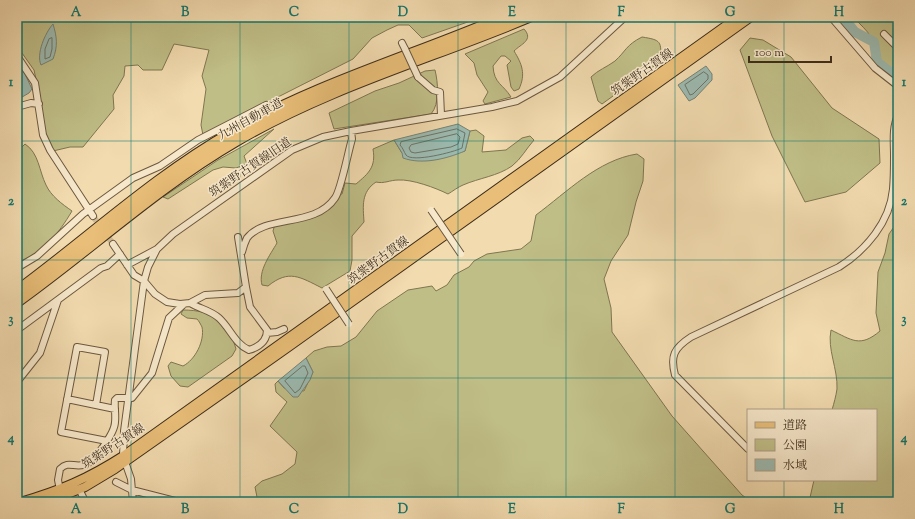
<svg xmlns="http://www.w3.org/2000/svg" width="915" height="519" viewBox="0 0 915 519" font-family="'Sorts Mill Goudy','Noto Serif JP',serif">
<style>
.green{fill:#c0be87;stroke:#7f7651}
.water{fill:#9cbab0;stroke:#768274}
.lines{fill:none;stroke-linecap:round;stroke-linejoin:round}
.shore{stroke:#6d7466;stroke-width:1}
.river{stroke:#9cbab0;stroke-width:10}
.minor-tunnel{stroke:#ceb891;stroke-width:6;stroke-dasharray:6 3;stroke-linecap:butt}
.minor-casing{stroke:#6b5840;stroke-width:8}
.major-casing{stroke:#3e2d1b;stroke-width:10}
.highway-casing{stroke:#3e2d1b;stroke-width:12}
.minor{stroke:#f7e8cb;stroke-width:6}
.major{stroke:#e9be78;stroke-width:8}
.highway{stroke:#e9be78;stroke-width:10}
.minor-bridge-casing{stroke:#6b5840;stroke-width:8;stroke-linecap:butt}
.minor-bridge{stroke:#f7e8cb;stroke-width:6}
.grid{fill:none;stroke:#0f766e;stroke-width:1;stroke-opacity:0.55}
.labels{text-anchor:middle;stroke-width:3;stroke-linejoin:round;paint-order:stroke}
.street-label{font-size:12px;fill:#3e2d1b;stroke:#f7e8cb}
.neatline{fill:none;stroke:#0f766e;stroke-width:1.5}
.grid-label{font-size:13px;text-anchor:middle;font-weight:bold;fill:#0f766e}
</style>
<rect width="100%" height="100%" fill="#f2dbaf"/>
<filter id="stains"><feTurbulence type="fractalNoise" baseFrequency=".005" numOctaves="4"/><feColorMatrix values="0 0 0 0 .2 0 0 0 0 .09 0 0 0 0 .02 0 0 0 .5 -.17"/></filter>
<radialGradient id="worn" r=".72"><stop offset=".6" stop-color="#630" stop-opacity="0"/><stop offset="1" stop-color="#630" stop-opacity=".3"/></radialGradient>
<path class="green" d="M17,17H482L422,38L409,25H398L387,30L372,38L353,59L203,135L201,125L206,89L202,76L209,50L174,44L162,70H143L138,65L125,66L124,76L113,95L114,109L83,147H70L53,151L42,124L41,102L34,70L17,46Z
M853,17H898V75H894L879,63C878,40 868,32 853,17Z
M524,29C534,40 521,44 514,51C522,64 526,74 519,89L514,91L511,87L507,65L511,61L505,56H501L493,66C494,84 503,84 511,97L485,104L483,101L488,92L477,75L474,63L465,54Z
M642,37C661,40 662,41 660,61L653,67L628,76L613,96L602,104L598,101L591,77C598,70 607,67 615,61C626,51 626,45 642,37Z
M750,38L763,40L791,57L832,108L879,139L880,163L846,192L805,202L772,136L740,50Z
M435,70C438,82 440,104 431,114L334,129L329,113L375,91L399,83L425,71Z
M274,129L244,156L247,164L236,168L223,167L213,170L168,199L163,197L218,160Z
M476,130L484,136L482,152L506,150L522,138L530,136L534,140C526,149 521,159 512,166C498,176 479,178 463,185C458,187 453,191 448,194C436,188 412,179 398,180C390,180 384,184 376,182C361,192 363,206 364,222L352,236V260L350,271L322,288C300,277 289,269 268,286L262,285C258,271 270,255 277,243L273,231L275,224L282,222H297L307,215L322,213L334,195L342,194L345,183L356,184C369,173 376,167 373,149L394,140L402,153L431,160L465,151L470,131Z
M25,144C39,153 39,171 46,185C51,196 62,204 72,211C59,233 42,255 17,262V152Z
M637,154L644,159L643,181L636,202L628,235L611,261L604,279L611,308L612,332L672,416L742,495L752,502H258L255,487L262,481L282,474L295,464L297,452L270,426L287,402L276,392L275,384L278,381L284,388L304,391L313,372L306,358L314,351L327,347L341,346L356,337L377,311L408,290L432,286L436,291L447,285L454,275L469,267L474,261L487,254L521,249L531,241L536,215C567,192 598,160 637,154Z
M898,221V502H809L814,480H876V410H832C834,403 836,396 837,389C838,369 827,349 831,330C852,340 860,348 880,331L876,313L878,272L885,253L889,234Z
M183,310C212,310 228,321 236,349L232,356L188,387L180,386L171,376L168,366L171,362L183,366C195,360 205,341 202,327C201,325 199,321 197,319L187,318L181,314Z"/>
<path class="water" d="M53,24C57,37 58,46 53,59L41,65C36,54 45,33 53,24Z
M17,65L25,74L32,89L29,93L17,100Z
M706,66L712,74V80L695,98L689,101L678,85Z
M458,124L470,131L465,151C446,159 422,165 403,158L402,153L394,140Z
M306,358L313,372L310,380L298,397H293L278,381Z"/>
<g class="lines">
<path class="shore" d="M52,38V49L50,57L45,59V49L49,39Z
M704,72L708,75V79L693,94L690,95L685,85Z
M457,129L465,133L462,148C454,152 412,163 406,155C404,152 403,148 400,145L401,142Z
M457,134L460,137L458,144L451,147L415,153L411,152L409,148L411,145Z
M303,366H305L308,373L300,389L295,393L285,381Z"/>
<path class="river" d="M843,17L855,32L874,42L877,62L898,78"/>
<path class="minor-tunnel" d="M93,216L113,244"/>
<g class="minor-casing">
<path id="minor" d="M831,17L875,68L898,86
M884,34L898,48
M402,43L405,49
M17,56L35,83L43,135L50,150L93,216
M418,77L433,90L440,92L441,115
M17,107L31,103L39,104
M113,244L134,275L144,281L155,294L167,302L180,304L190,303L205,295L238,293L246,287L238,237
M242,252C243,248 245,242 247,238C266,214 315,228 335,198C341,190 348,152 352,139L351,131
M127,265L157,249
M17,268L37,256L83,214L133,178L160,166L198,140L266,105
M190,303C200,309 210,310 219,318C230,328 235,344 249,350C259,347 267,341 267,330L250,307L246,287
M17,330L101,268L107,266L120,254
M267,333L277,332L284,329
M17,382L40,353L58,300
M67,399L115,409
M96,405L105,352L77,347L61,432L107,441
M748,449L675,375C670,356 674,348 691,337L839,267C866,250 890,222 893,189C894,178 894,166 894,155C894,143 892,127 898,116
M116,482L132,490L179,502
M79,489L84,499L88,502
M60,490L58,480L60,469C68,461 73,467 83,465C94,464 115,432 115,422C116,414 114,407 115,400L117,398H132L152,373L169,318L184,304
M133,502L131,479L123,456L124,431L144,281L148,267L157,249L173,234L292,150L323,137L351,131L492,107L517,101L560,77L625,17"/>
</g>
<g class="major-casing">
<path id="major" d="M20,502C59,491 89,478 123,456L738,17
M47,502L85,487L115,469L290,346L751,17"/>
</g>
<g class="highway-casing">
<path id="highway" d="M17,291C89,238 154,177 231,133C318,83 413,56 504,17
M17,302C91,249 157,187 236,141C328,87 431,58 529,17"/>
</g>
<use href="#minor" class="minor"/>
<use href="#major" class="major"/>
<use href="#highway" class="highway"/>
<g class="minor-bridge-casing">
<path id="minor-bridge" d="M405,49L418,77
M431,210L461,254
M326,289L349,324"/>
</g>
<use href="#minor-bridge" class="minor-bridge"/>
</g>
<path class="grid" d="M131,17V502M240,17V502M349,17V502M458,17V502M566,17V502M675,17V502M784,17V410M17,141H898M17,260H898M17,378H898M784,480V502"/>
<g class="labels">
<g class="street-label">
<text transform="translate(642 72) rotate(-35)" y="4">筑紫野古賀線</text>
<text transform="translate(250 119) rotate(-29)" y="4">九州自動車道</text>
<text transform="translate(250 167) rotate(-34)" y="4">筑紫野古賀線旧道</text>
<text transform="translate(378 260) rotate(-36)" y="4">筑紫野古賀線</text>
<text transform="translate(113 446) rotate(-33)" y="4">筑紫野古賀線</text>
</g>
</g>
<rect width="915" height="519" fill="none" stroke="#f2dbaf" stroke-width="44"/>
<rect x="747" y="409" width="130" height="72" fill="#f7e8cb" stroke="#ad9d85"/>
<rect x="755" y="422" width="20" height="6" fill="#e9be78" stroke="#ad9d85"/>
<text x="783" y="429" font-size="12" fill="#3e2d1b">道路</text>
<rect x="755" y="439" width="20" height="12" fill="#c0be87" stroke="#ad9d85"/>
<text x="783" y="449" font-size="12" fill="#3e2d1b">公園</text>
<rect x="755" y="459" width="20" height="12" fill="#9cbab0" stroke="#ad9d85"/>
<text x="783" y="469" font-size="12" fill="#3e2d1b">水域</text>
<path d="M749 56v6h82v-6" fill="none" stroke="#3e2d1b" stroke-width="2"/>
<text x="755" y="56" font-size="12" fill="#3e2d1b" stroke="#f7e8cb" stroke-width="3" paint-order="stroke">100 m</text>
<rect x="22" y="22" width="871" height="475" class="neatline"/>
<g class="grid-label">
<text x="76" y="16">A</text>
<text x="185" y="16">B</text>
<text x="294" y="16">C</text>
<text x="403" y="16">D</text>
<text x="512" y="16">E</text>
<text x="621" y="16">F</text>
<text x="730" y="16">G</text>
<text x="839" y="16">H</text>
<text x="11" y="86">1</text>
<text x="904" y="86">1</text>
<text x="11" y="205">2</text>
<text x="904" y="205">2</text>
<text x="11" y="323">3</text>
<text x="904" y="323">3</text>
<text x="11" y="442">4</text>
<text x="904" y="442">4</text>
<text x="76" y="513">A</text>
<text x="185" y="513">B</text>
<text x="294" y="513">C</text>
<text x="403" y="513">D</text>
<text x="512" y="513">E</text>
<text x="621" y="513">F</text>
<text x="730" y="513">G</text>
<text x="839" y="513">H</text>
</g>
<rect width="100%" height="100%" filter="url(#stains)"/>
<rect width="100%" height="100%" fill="url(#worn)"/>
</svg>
